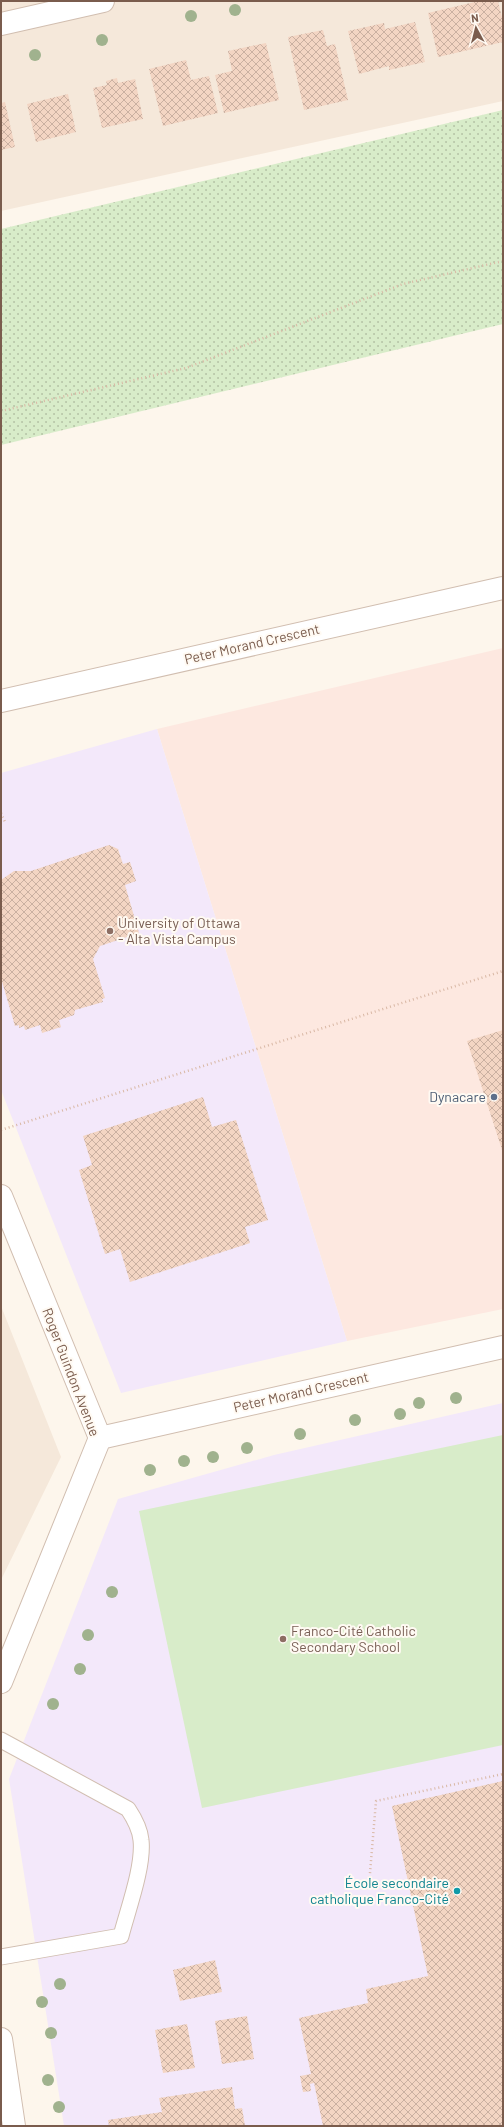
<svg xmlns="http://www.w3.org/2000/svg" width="504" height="2127" viewBox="0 0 504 2127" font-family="Barlow,sans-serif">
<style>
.residential{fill:#f5e8da}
.commercial{fill:#fde8e0}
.education{fill:#f3e8fa}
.grass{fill:url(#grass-dots)}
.pitch{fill:#d8ecc9}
.building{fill:url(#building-cross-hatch)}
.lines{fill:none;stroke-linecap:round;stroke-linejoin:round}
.lane-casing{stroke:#d1beb0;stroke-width:17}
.street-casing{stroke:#d1beb0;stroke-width:24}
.path{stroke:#d9b8a5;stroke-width:2.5;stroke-dasharray:1 3;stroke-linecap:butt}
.lane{stroke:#fff;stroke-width:15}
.street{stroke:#fff;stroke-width:22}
.tree{fill:#a0b28e}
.education-dot{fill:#8d6e63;stroke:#fffaf3;stroke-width:1.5}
.service-dot{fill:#5c6f8a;stroke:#fffaf3;stroke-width:1.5}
.culture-dot{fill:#0f9aa8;stroke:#fffaf3;stroke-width:1.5}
.labels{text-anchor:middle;stroke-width:4;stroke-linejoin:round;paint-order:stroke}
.street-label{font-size:14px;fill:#7a5c4d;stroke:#fffaf3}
.education-label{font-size:14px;fill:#785e54;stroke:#fffaf3;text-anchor:start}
.service-label{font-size:14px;fill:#4e5e75;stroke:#fffaf3;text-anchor:end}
.culture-label{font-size:14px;fill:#0d838f;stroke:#fffaf3;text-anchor:end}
</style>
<defs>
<pattern id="grass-dots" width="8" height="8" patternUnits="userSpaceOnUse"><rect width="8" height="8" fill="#d8ecc9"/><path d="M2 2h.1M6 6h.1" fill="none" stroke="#b4c2a5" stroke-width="1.8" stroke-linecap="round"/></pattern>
<pattern id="building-cross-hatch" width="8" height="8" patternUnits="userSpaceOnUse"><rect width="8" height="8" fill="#f3d5c3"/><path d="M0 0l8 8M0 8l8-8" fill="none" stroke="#cab0a1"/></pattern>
</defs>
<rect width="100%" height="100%" fill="#fdf6ec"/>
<path class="residential" d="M1,1H503V101L1,211Z
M1,1306L61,1457L1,1580Z"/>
<path class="commercial" d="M503,648V1309L347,1341L157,729Z"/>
<path class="education" d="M157,729L347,1341L121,1393L1,1090V773Z
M503,1403V2126H64L9,1779L118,1499L274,1455Z"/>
<path class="grass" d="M503,110V324L1,445V229Z"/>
<path class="pitch" d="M503,1435V1745L202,1808L139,1511Z"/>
<path class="building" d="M479,1H498L503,22V42L438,57L428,13Z
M415,22L425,62L389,70V66L359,74L348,31L384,23L385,29Z
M323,30L327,46L335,44L348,100L304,110L288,37Z
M266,43L279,100L224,113L215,75L232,71L228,51Z
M186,60L191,80L209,76L218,113L163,126L149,69Z
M117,78L118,83L135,79L143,119L102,128L93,88L107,85L106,81Z
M68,94L76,132L36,142L27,104Z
M5,102L15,147L1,150V103Z
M109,845L118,849L123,864L130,862L136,881L125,885L139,933L100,946L93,959L105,998L102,999L103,1002L75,1010L74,1015L59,1020L61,1027L42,1033L40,1025L25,1030L24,1026L19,1028V1025L15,1026L1,978V880L14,871H31Z
M503,1030V1153L467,1041Z
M203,1097L212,1127L236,1120L268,1220L245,1227L250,1243L130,1282L120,1249L105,1254L79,1170L92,1165L83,1136Z
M503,1781V2126H323L314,2083L310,2084L311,2091L303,2092L300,2076L311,2074L299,2018L368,2003L366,1989L428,1976L392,1806Z
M215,1960L222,1992L180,2001L173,1970Z
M247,2016L254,2059L222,2064L215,2021Z
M187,2024L195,2068L163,2073L155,2030Z
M232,2087L235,2109L242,2108L245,2126H109L108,2120L162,2112L159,2098Z"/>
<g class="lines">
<g class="lane-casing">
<path id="lane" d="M1,1740L128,1809C134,1818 140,1829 141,1840C144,1866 128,1909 121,1936L1,1957"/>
</g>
<g class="street-casing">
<path id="street" d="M1,24L103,1
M1,701L503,588
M1,1196L100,1438L1,1682
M100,1438L503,1347
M1,2039L14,2126"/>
</g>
<path class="path" d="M1,411L186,368L403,284L503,261
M1,813L5,822
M1,1130L503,971
M369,1885L376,1801L503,1774"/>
<use href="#lane" class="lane"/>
<use href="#street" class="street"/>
</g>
<g class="tree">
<circle cx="235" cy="10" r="6"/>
<circle cx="191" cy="16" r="6"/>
<circle cx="102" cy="40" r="6"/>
<circle cx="35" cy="55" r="6"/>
<circle cx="456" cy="1398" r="6"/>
<circle cx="419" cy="1403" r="6"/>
<circle cx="400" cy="1414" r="6"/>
<circle cx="355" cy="1420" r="6"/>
<circle cx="300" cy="1434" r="6"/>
<circle cx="247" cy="1448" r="6"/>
<circle cx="213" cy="1457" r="6"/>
<circle cx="184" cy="1461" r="6"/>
<circle cx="150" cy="1470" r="6"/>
<circle cx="112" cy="1592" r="6"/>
<circle cx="88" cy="1635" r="6"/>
<circle cx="80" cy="1669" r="6"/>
<circle cx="53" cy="1704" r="6"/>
<circle cx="60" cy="1984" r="6"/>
<circle cx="42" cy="2002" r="6"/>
<circle cx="51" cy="2033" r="6"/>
<circle cx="48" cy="2080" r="6"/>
<circle cx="59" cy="2107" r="6"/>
</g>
<g class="education-dot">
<circle cx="110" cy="931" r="4"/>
<circle cx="283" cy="1639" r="4"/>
</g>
<circle class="service-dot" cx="494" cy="1097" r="4"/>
<circle class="culture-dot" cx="457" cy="1891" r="4"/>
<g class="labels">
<g class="street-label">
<text transform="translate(252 644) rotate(-13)" y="5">Peter Morand Crescent</text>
<text transform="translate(71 1372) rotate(69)" y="5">Roger Guindon Avenue</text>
<text transform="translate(301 1392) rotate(-13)" y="5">Peter Morand Crescent</text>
</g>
<g class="education-label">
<text x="118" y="928">University of Ottawa<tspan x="118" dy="16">- Alta Vista Campus</tspan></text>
<text x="291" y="1636">Franco-Cité Catholic<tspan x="291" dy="16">Secondary School</tspan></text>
</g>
<g class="service-label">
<text x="486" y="1102">Dynacare</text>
</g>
<g class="culture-label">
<text x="449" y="1888">École secondaire<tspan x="449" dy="16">catholique Franco-Cité</tspan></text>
</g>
</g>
<rect width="504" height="2127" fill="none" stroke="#7a5c4d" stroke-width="4"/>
<g transform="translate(476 28) rotate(353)" stroke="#fffaf3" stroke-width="3" paint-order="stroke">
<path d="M0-3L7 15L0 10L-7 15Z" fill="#7a5c4d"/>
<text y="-6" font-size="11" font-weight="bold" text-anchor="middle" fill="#7a5c4d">N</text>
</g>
</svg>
